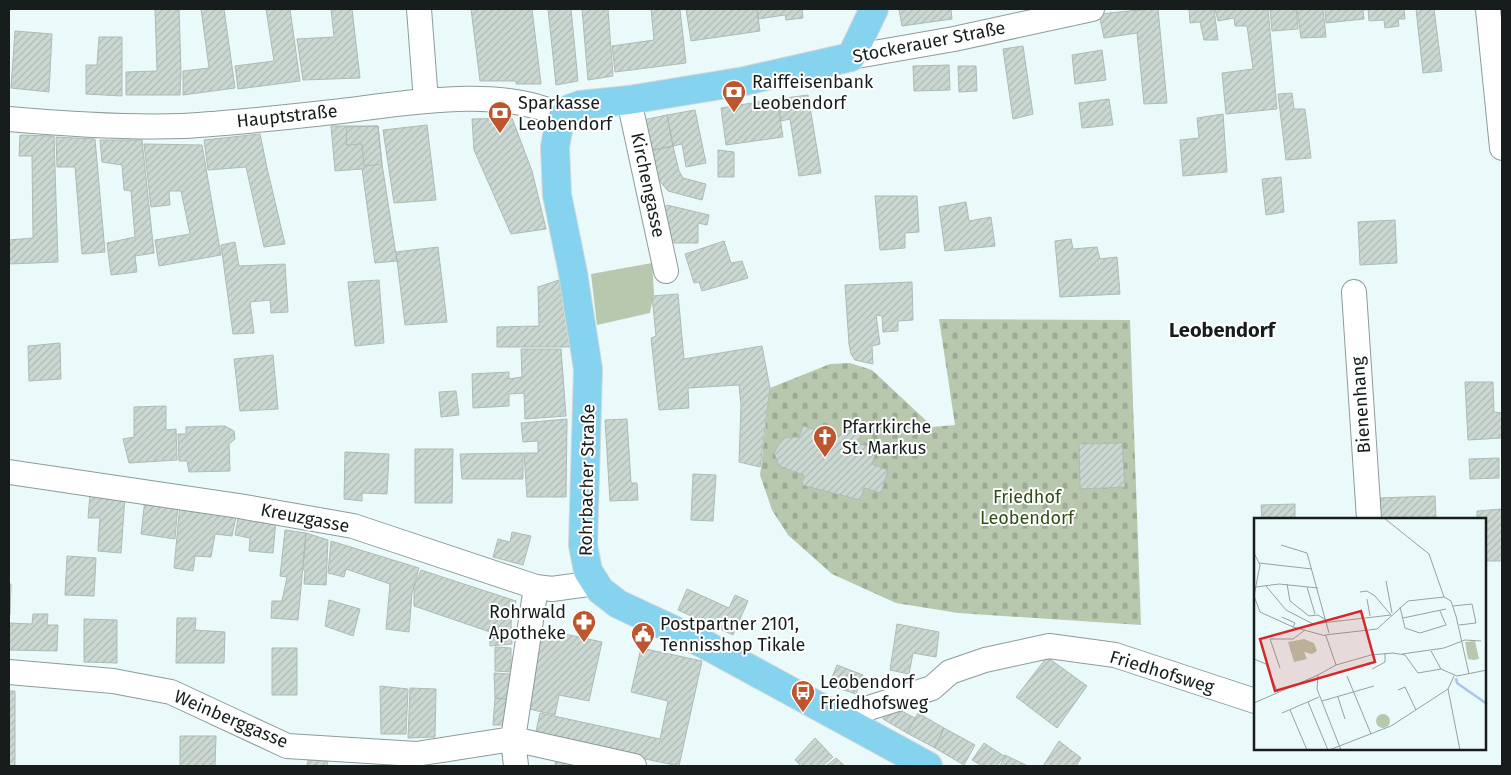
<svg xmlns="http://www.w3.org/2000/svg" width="1511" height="775" viewBox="0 0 1511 775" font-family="'Fira Sans',sans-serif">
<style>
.green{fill:#b8c8af}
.cemetery{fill:url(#cemetery-stones)}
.building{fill:url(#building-hatch);stroke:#aebbb5}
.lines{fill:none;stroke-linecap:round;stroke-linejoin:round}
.minor-casing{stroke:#8c9b9b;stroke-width:26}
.major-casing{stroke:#d5d6d6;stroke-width:30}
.minor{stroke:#fff;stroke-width:24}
.major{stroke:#85d3ef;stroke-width:28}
.labels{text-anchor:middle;stroke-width:4;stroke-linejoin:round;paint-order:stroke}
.street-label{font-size:18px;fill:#171d1d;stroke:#fff}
.poi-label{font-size:18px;fill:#171d1d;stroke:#fff;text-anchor:start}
.park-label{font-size:18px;fill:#2e4e14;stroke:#fff}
.quarter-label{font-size:20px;font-weight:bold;fill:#171d1d;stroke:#fff}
.inset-river{fill:none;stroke:#aac4ec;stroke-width:2.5}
.inset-road{fill:none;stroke:#96a2a2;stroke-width:1}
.view{fill:#d62828;fill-opacity:0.15;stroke:#d62828;stroke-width:2.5}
.inset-edge{fill:none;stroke:#171d1d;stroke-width:2.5}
</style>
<defs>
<pattern id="cemetery-stones" width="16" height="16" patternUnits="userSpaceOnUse" patternTransform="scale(1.25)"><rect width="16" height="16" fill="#b8c8af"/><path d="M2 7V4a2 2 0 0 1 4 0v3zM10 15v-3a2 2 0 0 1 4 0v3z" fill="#9dab96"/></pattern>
<pattern id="building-hatch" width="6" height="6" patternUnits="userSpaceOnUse" patternTransform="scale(1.25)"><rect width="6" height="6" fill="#cbd8d2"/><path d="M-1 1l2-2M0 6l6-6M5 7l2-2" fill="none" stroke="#aeb9b4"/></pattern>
</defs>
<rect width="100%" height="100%" fill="#eafafa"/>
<path class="green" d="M652,263L654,293L650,313L597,325L591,274Z"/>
<path class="cemetery" d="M939,319L1130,320L1141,625L958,613L896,603L832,574L788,535L772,510L760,475L770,388L830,364L850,363L872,370L933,427L955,425Z"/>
<path class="building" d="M155,9H179L181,72L180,95H126V72L157,71Z
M201,9H224L235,88L183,95V71L209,68Z
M266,9H290L300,81L238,89L235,66L274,61Z
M331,9H352L360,78L303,80L297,39L334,37Z
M471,9H532L541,84H516V81H480Z
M548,9H571L578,81L556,85Z
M582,9H608L613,76L588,80Z
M651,9H680L686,63L615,72L612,46L654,40Z
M686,9H757L760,31L691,41Z
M757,9H802L803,18L786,20L785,15L758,19Z
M899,9H951L952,19L902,26Z
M1150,9H1158L1167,103L1144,104L1137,33L1104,38L1099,14Z
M1189,9H1214L1218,40H1204L1200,22L1190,23Z
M1215,9H1268L1277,109L1226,114L1222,73L1253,69L1247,26H1235L1234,18L1218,21Z
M1270,9H1296L1298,29L1272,31Z
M1297,9H1323L1326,37L1301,38Z
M1325,9H1366V10H1363L1364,19L1326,23Z
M1368,9H1404L1405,19H1398L1399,26L1385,28L1384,20L1369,21Z
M1416,9H1434L1442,71L1423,73Z
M15,31L52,34L49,92L11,88Z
M99,37H122V96L86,94V65H97Z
M1023,46L1033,114L1013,119L1003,49Z
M1102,50L1106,80L1075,84L1072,55Z
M949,65L950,90L914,91L913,66Z
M958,66H976L977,91L959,92Z
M1292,93L1294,109H1305L1311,158L1286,160L1278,94Z
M808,95L821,173L799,176L790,119L781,121L777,99Z
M777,99L783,137L726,145L721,108Z
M1109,99L1113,125L1082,128L1079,103Z
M695,110L706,163L686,167L682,144L673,146L667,115Z
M1223,114L1227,172L1183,176L1180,140L1199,138L1197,118Z
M667,115L673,146L649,151L643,120Z
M512,118L532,171L546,229L511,234L474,150L472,119Z
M427,125L436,200L394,203L383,130Z
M331,126H378L382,164L397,261L375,263L362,169L335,171Z
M378,126L382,164L364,166L362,144L346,145L347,127Z
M260,134L267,168L285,244L264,247L246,167L208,170L204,140Z
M20,135L54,136L58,262L9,264V240L33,238L32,156H19Z
M56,137L95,139L105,252L82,254L75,167H57Z
M100,140H142L154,253L135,256L137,272L111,275L107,243L135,237L131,191L124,190L122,165L102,162Z
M144,144L202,145L221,255L159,266L155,240L190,234L181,191H169L170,205L151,207Z
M673,146L679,171L683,178L706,184L702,200L668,191L658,179L649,151Z
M718,150L734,152V177H718Z
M1281,177L1284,212L1266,215L1262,179Z
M875,196H917L919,232L905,233V248L880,250Z
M966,202L969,221L991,217L995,246L945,251L939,207Z
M667,205L709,215L707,225L698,223V243H674V240L666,241L661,211Z
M1395,220L1397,263L1360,265L1358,222Z
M1071,239L1073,249L1097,247L1100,259L1117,257L1120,294L1060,297L1055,241Z
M724,241L731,263L742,261L748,278L702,291L699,282L694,283L685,254Z
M235,242L239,266L285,264L288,312L271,313L270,300L250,302L254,333L233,334L221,245Z
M438,247L447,322L405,325L396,252Z
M379,280L384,343L355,346L348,282Z
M559,280L573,347H497V327L539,326L538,287Z
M912,282L913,320L898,321V331L883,332L882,316L876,315L880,344L872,346L873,364L855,360L851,354L849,344L845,285Z
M678,294L684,359L762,346L770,388L760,467L739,462L741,405L739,385L688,388L689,408L659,410L651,338L656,336L652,296Z
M60,343L61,379L29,381L28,346Z
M521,349H561L566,416L525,419L524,393L509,394V406L473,408L472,374L509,372V379L522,377Z
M273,355L278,409L240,411L234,359Z
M1465,382H1493L1494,412L1502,413V438L1468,440Z
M456,391L459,415L441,417L439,392Z
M166,406V430L176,429L177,460L129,463L123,439L134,437V407Z
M567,419L566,497H527L524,453H538V441L523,442L521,423Z
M627,419L631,483H637L638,500L610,501L605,420Z
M225,426L234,431L235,439L229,444L230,471L189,472L187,461H179L178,434H186V427Z
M803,426L839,437L843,429L861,434L858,443L877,449L872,464L888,470L881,493L864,488L860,500L802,485L804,475L779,466L774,453L783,438L799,437Z
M1122,443L1125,487L1080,489L1079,444Z
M415,449H453L452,503H415Z
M345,452L389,454L387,494L362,493V501L344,499Z
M523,453V479H462L460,454Z
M1499,458V478L1470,479L1469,459Z
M693,474L716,475L713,521L691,520Z
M90,494L125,497L121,553L98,551L100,518H88Z
M1435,496L1436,519H1379L1378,498Z
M145,499L178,504L175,539L141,534Z
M180,504L237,512L232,536L215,534L211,557L195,556L193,571L174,568Z
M1295,504V519H1262L1261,505Z
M1502,509V561H1485V519H1477V511Z
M239,513L276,520L273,553L249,551L250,538L235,535Z
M285,530L306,533L298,620L271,618L272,601H282L287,577L280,576Z
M512,532L531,536L523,565L493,557L498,539L510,542Z
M306,533L328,540L326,585L304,584L305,572L303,568Z
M331,541L419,568L412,593L409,632L386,629L390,584L346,569L344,577L328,573Z
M67,556L96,558L94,596L65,595Z
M421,570L516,601L511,623L512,644L490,646V632L414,606V587Z
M9,584H11L10,615H9Z
M687,589L729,608L735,595L748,601L733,635L678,610Z
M329,600L360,609L353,636L325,626Z
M33,614H48L47,625H58L57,651L9,650V623L32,624Z
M177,618H196L195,630L225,632L224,663H176Z
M84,619L117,620V663L84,662Z
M897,624L939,632L936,657L913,653L909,674L890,670Z
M542,629L602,642L589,701L559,695L555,715L525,708Z
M495,647L511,648V672L495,671Z
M272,648H297V695H272Z
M641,648L702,661L679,766L535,736L540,713L660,739L668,701L631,692Z
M1047,657L1087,686L1057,728L1016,697Z
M837,665L863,675L856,694L829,685Z
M494,673L510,674L508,699L495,698Z
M380,686L408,689L406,734H381Z
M410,688L436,689L435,737L408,738Z
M9,691H15V766H9Z
M495,698L508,699L506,725H493Z
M890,705L915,718L907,733L883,719Z
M918,713L944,728L935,748L907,733Z
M944,728L975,745L964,765L935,748Z
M180,736H216L215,766H180Z
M815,738L833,757L822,766H801L795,760Z
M1059,741L1081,758L1076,766H1043Z
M984,743L1004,756L997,766H982L972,760Z
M1005,755L1028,766H1000Z
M556,758L608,766H555Z
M836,758L845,766H826Z
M308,760L328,761L327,766H307Z"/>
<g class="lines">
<g class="minor-casing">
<path id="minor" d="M419,9L426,101
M1488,9L1502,148
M851,57L954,39L1092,9
M629,100L666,271
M9,119C66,124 125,128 183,126C236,123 289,117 342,111C406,103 504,85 563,117
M1354,292L1369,519
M9,472L239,506L353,526L536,587L552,589L595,583
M9,672L113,681L171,692L287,746L416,754L513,739L634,766
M845,722L856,712L932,688L950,672L985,660L1049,646L1115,655L1255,701
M516,766L513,739L536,587"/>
</g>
<g class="major-casing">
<path id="major" d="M874,9L851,57L745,81L629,100L580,105L569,109L563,117L559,125L555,147L557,195L573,273L588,369L583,545L588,571L600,590L618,604L706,645L928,766"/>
</g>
<use href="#minor" class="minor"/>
<use href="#major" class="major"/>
</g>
<defs>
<g id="bank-pin" transform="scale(1.25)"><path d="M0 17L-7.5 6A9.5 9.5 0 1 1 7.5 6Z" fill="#bd562e" stroke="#fff"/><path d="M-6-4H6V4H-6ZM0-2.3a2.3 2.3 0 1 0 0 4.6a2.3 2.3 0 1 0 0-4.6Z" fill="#fff"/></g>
<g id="church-pin" transform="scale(1.25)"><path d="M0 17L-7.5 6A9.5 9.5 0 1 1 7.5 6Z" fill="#bd562e" stroke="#fff"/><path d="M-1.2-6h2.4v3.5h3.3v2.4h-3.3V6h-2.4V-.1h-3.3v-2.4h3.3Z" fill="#fff"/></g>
<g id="pharmacy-pin" transform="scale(1.25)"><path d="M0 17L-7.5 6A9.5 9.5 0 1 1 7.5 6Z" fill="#bd562e" stroke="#fff"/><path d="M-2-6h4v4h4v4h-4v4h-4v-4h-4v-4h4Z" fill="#fff"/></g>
<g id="civic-pin" transform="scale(1.25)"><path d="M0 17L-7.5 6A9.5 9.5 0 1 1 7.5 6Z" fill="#bd562e" stroke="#fff"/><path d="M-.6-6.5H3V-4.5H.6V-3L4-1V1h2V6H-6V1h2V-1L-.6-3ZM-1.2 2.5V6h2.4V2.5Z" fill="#fff"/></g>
<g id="bus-pin" transform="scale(1.25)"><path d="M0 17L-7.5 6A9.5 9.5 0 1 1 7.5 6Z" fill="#bd562e" stroke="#fff"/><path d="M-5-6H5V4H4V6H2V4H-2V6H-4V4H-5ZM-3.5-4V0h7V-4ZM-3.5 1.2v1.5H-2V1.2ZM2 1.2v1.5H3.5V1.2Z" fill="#fff"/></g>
</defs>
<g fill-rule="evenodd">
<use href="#bank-pin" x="734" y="92"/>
<use href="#bank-pin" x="500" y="113"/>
<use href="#church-pin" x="825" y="437"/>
<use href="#pharmacy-pin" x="584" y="622"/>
<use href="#civic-pin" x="643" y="634"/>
<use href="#bus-pin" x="803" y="692"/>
</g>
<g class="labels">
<g class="street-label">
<text transform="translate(929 42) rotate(-11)" y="6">Stockerauer Straße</text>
<text transform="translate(287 116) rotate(-6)" y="6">Hauptstraße</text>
<text transform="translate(648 185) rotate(78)" y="6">Kirchengasse</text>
<text transform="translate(1361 405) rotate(-94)" y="6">Bienenhang</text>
<text transform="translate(587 480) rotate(-89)" y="6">Rohrbacher Straße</text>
<text transform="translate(305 518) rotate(11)" y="6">Kreuzgasse</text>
<text transform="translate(1162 672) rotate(17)" y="6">Friedhofsweg</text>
<text transform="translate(231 719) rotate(23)" y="6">Weinberggasse</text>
</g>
<g class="poi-label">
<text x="752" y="88">Raiffeisenbank<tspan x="752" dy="21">Leobendorf</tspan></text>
<text x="518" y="109">Sparkasse<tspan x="518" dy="21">Leobendorf</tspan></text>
<text x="842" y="433">Pfarrkirche<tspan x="842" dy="21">St. Markus</tspan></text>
<text x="566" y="618" text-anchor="end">Rohrwald<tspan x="566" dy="21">Apotheke</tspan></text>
<text x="660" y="630">Postpartner 2101,<tspan x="660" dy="21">Tennisshop Tikale</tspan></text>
<text x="820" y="688">Leobendorf<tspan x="820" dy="21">Friedhofsweg</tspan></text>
</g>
<g class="park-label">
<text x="1027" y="503">Friedhof<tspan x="1027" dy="21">Leobendorf</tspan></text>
</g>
<g class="quarter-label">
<text x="1222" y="337">Leobendorf</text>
</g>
</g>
<g transform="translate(1254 518)">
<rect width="232" height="232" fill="#eafafa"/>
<path d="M221,123L225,141L219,142L214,141L211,124ZM122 203a7 7 0 1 1 14 0a7 7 0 1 1-14 0Z" fill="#b8c8af"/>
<path d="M50,121L60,125L63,133L58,136L50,134L53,141L40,144L34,124Z" fill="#b8c8af"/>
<path class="inset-river" d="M202,160L203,165L233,186"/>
<path class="inset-road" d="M130,0L175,36L190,79M27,27L53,35L75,115M0,35L6,47L0,78L6,94L39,109L72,118L82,147L64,157L63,171L87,232M5,45L58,51M132,63L138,95M33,66L36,83L55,98L64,97L72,102M12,68L32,92L59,106L137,97M2,69L25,66L64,70M53,69L61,96M106,74L113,73L121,78L137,97M113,81L116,98M199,88L218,86L222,105L205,107M146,89L151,110L166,115L192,107L186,93M28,99L41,105L39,109M149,100L192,91M71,117L123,111L154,83L190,79L197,83L202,98L215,156M177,133L187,151M148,136L190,130L211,122L227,123M0,141L12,146L24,175M82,147L117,137L139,135L151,137L164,155L187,151L203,158L233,152M26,150L16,121H39L51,112M118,151L131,144V135M93,158L117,216M194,171L206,232M144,172L151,169L162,192M84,179L91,201M68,183L120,168M54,184L74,232M0,185L64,157M36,192L53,232M28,195L65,179M75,232L137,208L194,171L200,158"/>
<path class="view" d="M107,93L121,144L21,173L6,121Z"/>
<rect width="232" height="232" class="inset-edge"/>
</g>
<rect width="1511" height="775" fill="none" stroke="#171d1d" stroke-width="20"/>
</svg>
